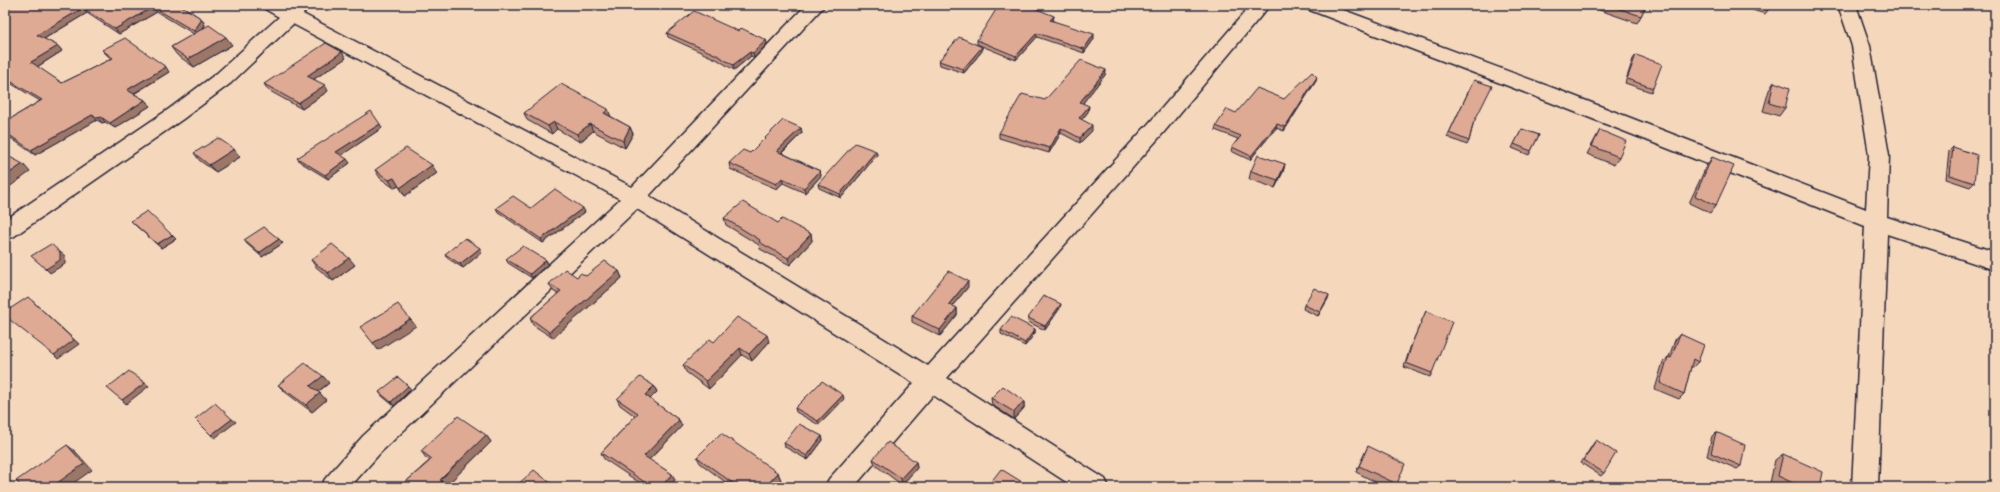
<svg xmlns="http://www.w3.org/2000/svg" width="2000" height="492" viewBox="0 0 2000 492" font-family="'Balsamiq Sans',sans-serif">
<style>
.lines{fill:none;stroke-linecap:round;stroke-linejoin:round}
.minor-casing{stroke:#22223b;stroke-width:3}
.minor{fill:#f5d8bb;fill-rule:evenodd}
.wall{fill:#c0927f;stroke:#22223b}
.shaded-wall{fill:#9c7768;stroke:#22223b}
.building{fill:#dfaa94;stroke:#22223b}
</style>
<rect width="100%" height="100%" fill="#f5d8bb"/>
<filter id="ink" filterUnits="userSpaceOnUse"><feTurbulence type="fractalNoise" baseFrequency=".025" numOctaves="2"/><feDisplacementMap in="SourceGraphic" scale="8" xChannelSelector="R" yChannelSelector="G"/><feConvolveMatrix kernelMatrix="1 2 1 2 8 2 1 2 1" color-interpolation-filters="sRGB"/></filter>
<g filter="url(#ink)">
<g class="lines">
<g class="minor-casing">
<path id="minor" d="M262,5H285L289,7L291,5H309L303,14L632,187L806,5H825L649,196L928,366L1150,122L1251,5H1270L1164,132L947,378L1105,479L1109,487H1074L933,395L854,487H825L829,479L914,383L637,209L381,452L350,487H321L325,479L363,436L620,199L293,24L231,83L183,119L13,237L5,239V220L169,109L217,73L279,17L265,9Z
M1304,5H1330L1561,91L1866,209L1869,155L1852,46L1838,5H1856L1870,46L1889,155L1887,217L1995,252V270L1887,234L1878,487H1852L1865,226L1547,101L1307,9Z"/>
</g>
<use href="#minor" class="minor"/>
</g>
<path class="wall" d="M5,5H184L182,6L202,19L205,25L203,29L232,45L194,67L177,55L171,47L194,34L157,12L119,34L87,13L44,39L58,46L62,51L37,67L62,83L111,59L102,50L169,72L134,94L145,100L150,106L115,128L105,122L102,123L97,120L35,155L5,134V122L40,101L5,80Z
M1569,5H1646L1641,16L1637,23L1585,5L1583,9Z
M1746,5H1768V10L1765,14L1746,8Z
M1054,16L1053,21L1094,39L1084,53L1037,37L1016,60L977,44V40Z
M738,31L766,40L767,44L754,58L751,56L734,70L718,60L668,37L667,33Z
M982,47V51L964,73L940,65L939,61Z
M1636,55L1653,88L1651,92L1625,83L1633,59Z
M346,58L314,79L328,91L302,109L268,90L264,84Z
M1106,70L1105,75L1082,104L1088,112L1081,120L1092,131L1080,143L1061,133L1049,153L999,138V133L1045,100Z
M1317,77L1316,81L1284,131L1276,128L1250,160L1231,151L1232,147L1238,139L1215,130L1216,126L1284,99Z
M1474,80L1473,125L1469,141L1467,145L1447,137Z
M1774,82L1785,108L1779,116L1763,111L1769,90Z
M524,113L610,116L630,127L633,134L625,148L593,131L580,142L557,129L552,134L527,120Z
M382,128L341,155L350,163L328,179L300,162L297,158Z
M801,128L802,133L782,153L820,171L821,176L805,193L783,183L777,189L730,169L729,163Z
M1522,129L1539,135L1529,155L1512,148Z
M1600,130L1619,157L1614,165L1587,154Z
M1953,147L1974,183L1970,187L1946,179L1949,151Z
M876,151L877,155L841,198L819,188L818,184Z
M194,153L240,157L216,172L200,161Z
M1712,157L1716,205L1710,213L1689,203L1707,165Z
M1285,164L1283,172L1275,188L1249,179L1251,171Z
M375,170L437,173L405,196L399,186L394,188L380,178Z
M496,208H531L585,212L543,243L498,212Z
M724,218L778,223L811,234L812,241L790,265L760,249L759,245L726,225Z
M131,221L172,235L176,239L161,248L135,225Z
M279,239L283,243L262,257L247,244L244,240Z
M482,252L463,268L447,258L445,254Z
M506,259L546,260L548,264L532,278L508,263Z
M311,260L355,265L333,281L316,267Z
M619,271L622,278L553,338L533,325L530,318L558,294L553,291L549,284L577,277Z
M968,287L952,306L957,308V315L940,336L912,322V316Z
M1329,295L1318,316L1303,309L1304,305Z
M1060,308L1045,330L1028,322V318Z
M1426,311L1432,373L1430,377L1404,367L1411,345Z
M1035,329V333L1025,346L1001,334V330Z
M1680,334L1698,362L1693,367H1691L1684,394L1679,399L1655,389L1663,362L1668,357H1669L1675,340Z
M714,342H769L752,361L742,355L709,389L686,372L683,365Z
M329,383L318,392L326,400L312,412L285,392L278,385Z
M408,386L411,389L394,406L382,396L379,392Z
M654,386L657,392L650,399L679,420L682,426L649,460L672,474L675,480L669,487H646L604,459L601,453L635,416L620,405L617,399Z
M991,398L1024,401V408L1014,419L992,405Z
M844,399L819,425L796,412L795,408Z
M1716,432L1741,466L1737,469L1707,456L1712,436Z
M486,435L491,442L446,486L447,487H400L430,460L426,458L421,451Z
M822,436L823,440L808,460L785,447L784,443Z
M1596,440L1604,473L1601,476L1581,463L1593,444Z
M1368,446L1397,484L1395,487H1385L1356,472Z
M1783,454L1820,487H1780L1770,483L1775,460Z
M697,457L778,473L781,480L774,487H732L700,463Z
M873,459L916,462L917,468L902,485L875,465Z"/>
<path class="shaded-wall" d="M153,7L157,12L119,34L115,29Z
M83,8L87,13L42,40L37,35Z
M1054,16L1053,20L1050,24V20Z
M202,19L205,25L198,36L194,31Z
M1037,33V37L1016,60V56Z
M1094,34V39L1084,53V49Z
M226,37L232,45L194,67L188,59Z
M766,40L767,44L754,58L753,53Z
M58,46L62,51L35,68L31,62Z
M982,47V51L964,73L963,69Z
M342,52L346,58L311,81L307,76Z
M750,52L751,56L734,70L733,65Z
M166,67L169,72L131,95L127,90Z
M1106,70L1105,75L1079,108L1080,102Z
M1317,77L1316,81L1284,131L1285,127Z
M325,85L328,91L302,109L298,103Z
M145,100L150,106L115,128L110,123Z
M1089,106L1088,112L1078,124L1079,118Z
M608,109L611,117L604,113Z
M92,115L97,120L35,155L31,150Z
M101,117L105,122L102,123L98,118Z
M554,122L557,129L552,134L548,126Z
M380,124L382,128L339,157L336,152Z
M590,124L593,131L580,142L577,134Z
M1277,124L1276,128L1250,160L1251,156Z
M1092,125V131L1080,143V138Z
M630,127L633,134L625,148L623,141Z
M801,128L802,133L778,156L777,151Z
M1061,128V133L1049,153L1050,148Z
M234,149L240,157L216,172L209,165Z
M876,151L877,155L841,198L840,194Z
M347,159L350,163L328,179L325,175Z
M23,164L30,172L5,190V176Z
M1285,164L1283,172L1275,188L1278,180Z
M432,165L437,173L405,196L400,188Z
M820,171L821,176L805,193L804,188Z
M394,178L399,186L394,188L389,180Z
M782,178L783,183L777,189L776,184Z
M583,208L585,212L543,243L541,239Z
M811,234L812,241L790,265L788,258Z
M172,235L176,239L161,248L157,244Z
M279,239L283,243L262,257L259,253Z
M480,248L482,252L463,268L460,264Z
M60,252L65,256V264L50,273L46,269Z
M349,258L355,265L333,281L328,273Z
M546,260L548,264L532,278L530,274Z
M619,271L622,278L553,338L549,332Z
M968,281V287L949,310V304Z
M1329,295L1328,299L1318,316L1320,312Z
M28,297L79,344L58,359L54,355Z
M1061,304L1060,308L1045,330V326Z
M957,308V315L940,336V330Z
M410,319L416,326L378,350L373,343Z
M1035,329V333L1025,346V343Z
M767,335L769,342L752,361L749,354Z
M740,348L742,355L709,389L706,381Z
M323,376L329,383L316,393L310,386Z
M145,383L149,386L126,404L122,400Z
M408,386L411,389L394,406L391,402Z
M654,386L657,392L648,401L645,395Z
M320,393L326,400L312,412L306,405Z
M843,395L844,399L819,425L818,421Z
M1024,401V408L1014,419V412Z
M232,419L236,422L215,438L211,435Z
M679,420L682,426L647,462L644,456Z
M486,435L491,442L446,486L447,487H436L440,480Z
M822,436L823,440L808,460L807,456Z
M67,445L76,452L92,470L68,487H61L57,483Z
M916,462L917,468L902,485L901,478Z
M778,473L781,480L774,487H765Z
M672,474L675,480L669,487H661Z"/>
<path class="building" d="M5,5H180L202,19L194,31L153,7L115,29L83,8L37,35L58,46L31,62L62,83L113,58L102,50L125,38L166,67L127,90L145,100L110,123L101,117L98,118L92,115L31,150L5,132V122L42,100L5,78Z
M999,5H1027L1054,16L1050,20L1094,34L1084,49L1037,33L1016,56L977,40Z
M1608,5H1646L1641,16Z
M1752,5H1768V10Z
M694,11L738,31L741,28L766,40L753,53L750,52L733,65L717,55L667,33Z
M209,25L226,37L188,59L171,47Z
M959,37L982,47L963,69L939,61Z
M326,43L342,52L307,76L325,85L298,103L264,84Z
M1636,55L1662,64L1653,88L1627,79Z
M1081,60L1106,70L1080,102L1089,106L1079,118L1092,125L1080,138L1061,128L1050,148L999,133L1022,94L1045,100Z
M1312,72L1317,77L1285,127L1277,124L1251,156L1232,147L1241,136L1216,126L1227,109L1236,113L1257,88L1284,99Z
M1474,80L1492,86L1473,124L1469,141L1449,133Z
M1774,82L1790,88L1785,108L1769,103Z
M561,84L608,109L604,113L630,127L623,141L590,124L577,134L554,122L548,126L524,113Z
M371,111L380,124L336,152L347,159L325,175L297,158Z
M783,120L801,128L777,151L820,171L804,188L782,178L776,184L729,163L743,150L750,153Z
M1522,129L1539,135L1531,151L1514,144Z
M1600,130L1626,141L1619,157L1592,146Z
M218,138L234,149L209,165L194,153Z
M855,143L876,151L840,194L818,184Z
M1953,147L1977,155L1974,183L1950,175Z
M406,148L432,165L400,188L394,178L389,180L375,170Z
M6,155L23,164L5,176V156Z
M1258,155L1285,164L1278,180L1251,171Z
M1712,157L1734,166L1716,205L1695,196Z
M555,189L583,208L541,239L496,208L513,196L531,208Z
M743,202L778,223L782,219L811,234L788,258L759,242L760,240L724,218Z
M147,211L172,235L157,244L131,221Z
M264,227L279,239L259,253L244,240Z
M465,238L480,248L460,264L445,254Z
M51,244L60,252V260L46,269L31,256Z
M332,244L349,258L328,273L311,260Z
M523,246L546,260L530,274L506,259Z
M605,261L619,271L549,332L530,318L561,291L549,284L565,269L577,277L581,273L586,276Z
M948,271L968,281L949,304L957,308L940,330L912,316Z
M1314,288L1329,295L1320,312L1304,305Z
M1044,296L1061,304L1045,326L1028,318Z
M28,297L74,340L54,355L5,316V312Z
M398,304L410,319L373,343L360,327Z
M1426,311L1452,322L1432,373L1406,363L1413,341Z
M737,317L767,335L749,354L740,348L706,381L683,365L710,339L714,342Z
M1011,317L1035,329L1025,343L1001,330Z
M1680,334L1704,345L1698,362L1693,359L1684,394L1660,383L1668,357L1671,358Z
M305,363L323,376L310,386L320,393L306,405L278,385Z
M129,371L145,383L122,400L107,388Z
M398,377L408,386L391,402L379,392Z
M640,377L654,386L645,395L679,420L644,456L672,474L661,487H652L601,453L638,413L617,399Z
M822,381L843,395L818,421L795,408Z
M1003,386L1024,401L1014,412L991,398Z
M215,403L232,419L211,435L195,419Z
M458,416L486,435L440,480L442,481L436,487H400L432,459L421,451Z
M799,424L822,436L807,456L784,443Z
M1716,432L1745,445L1741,466L1711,453Z
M721,433L778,473L765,487H738L697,457Z
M1596,440L1616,453L1604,473L1584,460Z
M888,442L916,462L901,478L873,459Z
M67,445L84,464L57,483L61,487H22L16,481Z
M1368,446L1405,464L1397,484L1359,466Z
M1783,454L1823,472L1820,487H1802L1778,476Z
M1001,469L1030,487H987Z
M534,470L553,485L551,487H518L516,486Z"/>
</g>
<rect width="2000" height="492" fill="none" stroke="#f5d8bb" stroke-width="20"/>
<rect x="10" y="10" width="1980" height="472" fill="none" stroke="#22223b" stroke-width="1.5" filter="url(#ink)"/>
</svg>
